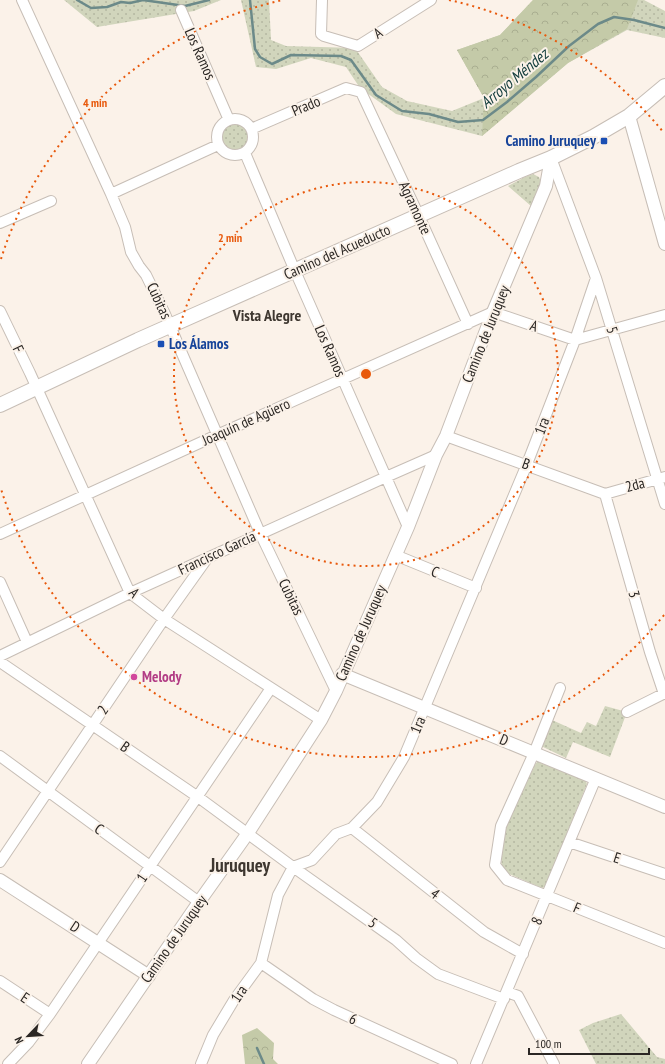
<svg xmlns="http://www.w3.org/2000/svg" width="665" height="1064" viewBox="0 0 665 1064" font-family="'PT Sans Narrow',sans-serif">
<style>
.grass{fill:url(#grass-dots)}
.forest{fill:url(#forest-crowns)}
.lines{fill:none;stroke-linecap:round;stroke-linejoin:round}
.stream{stroke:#6c8a89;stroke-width:2.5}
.minor-casing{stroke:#c7beb6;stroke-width:12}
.tertiary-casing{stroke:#c7beb6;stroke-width:14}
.secondary-casing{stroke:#c7beb6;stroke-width:16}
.minor{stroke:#fff;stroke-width:10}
.tertiary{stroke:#fff;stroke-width:12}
.secondary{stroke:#fff;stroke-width:14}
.ring{fill:none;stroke:#e8590c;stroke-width:2;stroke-dasharray:2 4}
.transit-dot{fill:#1a4fb4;stroke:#fbf2e9;stroke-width:1.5}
.hotel-dot{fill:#d1479c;stroke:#fbf2e9;stroke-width:1.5}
.labels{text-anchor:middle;stroke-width:4;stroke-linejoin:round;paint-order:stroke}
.street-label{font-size:15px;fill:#2b2724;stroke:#fbf2e9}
.transit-label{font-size:15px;font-weight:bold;fill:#164399;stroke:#fbf2e9;text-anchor:end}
.hotel-label{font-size:15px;font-weight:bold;fill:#b23c85;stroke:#fbf2e9;text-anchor:start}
.water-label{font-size:16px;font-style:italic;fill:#103b3b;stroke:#fbf2e9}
.neighbourhood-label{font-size:16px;font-weight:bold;fill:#3e3730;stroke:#fbf2e9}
.district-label{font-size:19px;font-weight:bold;fill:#3e3730;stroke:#fbf2e9}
.centre{fill:#e8590c;stroke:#fbf2e9;stroke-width:2}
.ring-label{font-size:12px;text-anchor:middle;font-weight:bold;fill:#e8590c;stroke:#fbf2e9;stroke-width:4;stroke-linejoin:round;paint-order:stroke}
</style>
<defs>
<pattern id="grass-dots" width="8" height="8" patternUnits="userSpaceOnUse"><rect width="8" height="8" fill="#d1d5bc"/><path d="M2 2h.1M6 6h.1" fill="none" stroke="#b4b7a1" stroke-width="1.8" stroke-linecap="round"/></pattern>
<pattern id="forest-crowns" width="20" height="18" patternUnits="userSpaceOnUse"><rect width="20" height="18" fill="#c4caa8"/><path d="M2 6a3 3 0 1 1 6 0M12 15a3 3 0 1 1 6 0" fill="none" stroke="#a9ae90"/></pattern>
</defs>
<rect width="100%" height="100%" fill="#fbf2e9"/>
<path class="grass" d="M64,0H221L194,11L97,27Z
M241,0H269L271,40L286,46L355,48L382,87L407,101L452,111L484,98L457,50L500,35L533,0H644L665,11V38L627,30L568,63L482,136L396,114L360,88L346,67L311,58L276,69L256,67Z
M221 137a14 14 0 1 1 28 0a14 14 0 1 1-28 0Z
M533,174L539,177L541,182L531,206L508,186L525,177Z
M605,706L627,712L610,757L573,742L566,758L541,746L552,720L581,733L587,722L596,726Z
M538,762L585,780L587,784L545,887L542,888L507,873L501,867L505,826L536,763Z
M621,1014L657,1057L665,1059V1064H596L579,1030L593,1023Z"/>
<path class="forest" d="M533,0H638L627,29L568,63L482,136L484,98L457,50L500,35Z
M257,1028L274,1043L273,1059L278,1064H245L242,1035Z"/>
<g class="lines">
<path class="stream" d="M77,0L91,8L107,7L121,2L130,3L143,0L185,6L209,0
M250,0L255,49L260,57L272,64L291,55L341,56L351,60L376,95L402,111L429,114L458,122L483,120L507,102L536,77L569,46L598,24L614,17L634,20L665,28
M257,1048L264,1064"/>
<g class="minor-casing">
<path id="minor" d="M22,0L111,194L125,227L131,252L139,266L146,275L164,312L260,533L336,691
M322,0L321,34L324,36L358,46L431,0
M181,10L229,120
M217 137a18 18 0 1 1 36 0a18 18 0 1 1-36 0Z
M251,129L346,88L361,92L419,216L468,324
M245,153L295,271L408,527
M551,158L596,278L665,504
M111,194L218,145
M0,223L51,201
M0,311L30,373L130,593L164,619L321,720
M446,436L605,494
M605,494L650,652L664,694
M605,494L665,477
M0,534L217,435L493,312L575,340L665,315
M395,555L476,588
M0,582L27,642
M0,656L130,593L386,477L436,455
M0,662L198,797L293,867L396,940L416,958L438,974L504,999
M560,688L534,753L501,826L495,865L507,880L665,943
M627,712L665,693
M0,756L199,902
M352,828L484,932L523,954
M569,842L665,874
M0,862L164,619L206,560
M261,963L313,999L334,1010L452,1064
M0,981L50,1014
M507,992L518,996L554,1064
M8,1064L29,1042L50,1014L271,688
M201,1064L213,1035L234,1000L261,963L278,895L293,867L312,860L336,834L352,828L377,802L404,757L527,464L575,340L596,278
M476,1064L596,778"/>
</g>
<g class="tertiary-casing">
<path id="tertiary" d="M629,116L665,244
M342,674L665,807
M0,880L149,976
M88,1064L199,902L248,833L321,720L336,691L408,527L436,455L446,436L493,312L546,186L551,158"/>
</g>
<g class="secondary-casing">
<path id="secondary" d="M0,405L138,340L519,171L551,158L593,137L629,116L665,86"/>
</g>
<use href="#minor" class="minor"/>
<use href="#tertiary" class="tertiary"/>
<use href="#secondary" class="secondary"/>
</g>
<g class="ring">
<circle cx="366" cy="374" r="192"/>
<path d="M664 615A383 383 0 0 1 1 489M1 259A383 383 0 0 1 283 0M449 0A383 383 0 0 1 664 133"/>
</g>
<g class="transit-dot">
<rect x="600" y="137" width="8" height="8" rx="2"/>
<rect x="157" y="340" width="8" height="8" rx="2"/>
</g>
<circle class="hotel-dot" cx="134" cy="677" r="4"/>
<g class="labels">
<g class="street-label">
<text transform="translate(378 33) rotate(-33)" y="5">A</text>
<text transform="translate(200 54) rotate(66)" y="5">Los Ramos</text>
<text transform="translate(306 106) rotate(-23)" y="5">Prado</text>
<text transform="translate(415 208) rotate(65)" y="5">Agramonte</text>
<text transform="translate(337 252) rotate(-24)" y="5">Camino del Acueducto</text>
<text transform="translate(159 301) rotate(65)" y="5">Cubitas</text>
<text transform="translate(534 326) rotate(19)" y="5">A</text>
<text transform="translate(612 330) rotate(73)" y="5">5</text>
<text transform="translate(486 334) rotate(-68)" y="5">Camino de Juruquey</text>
<text transform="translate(18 349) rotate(64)" y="5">F</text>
<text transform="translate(330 351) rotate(66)" y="5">Los Ramos</text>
<text transform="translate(246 422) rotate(-24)" y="5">Joaquín de Agüero</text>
<text transform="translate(542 426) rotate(-69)" y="5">1ra</text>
<text transform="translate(526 464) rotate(20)" y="5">B</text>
<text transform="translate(635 485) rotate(-15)" y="5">2da</text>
<text transform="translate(217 553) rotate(-25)" y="5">Francisco García</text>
<text transform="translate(435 572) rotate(22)" y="5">C</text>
<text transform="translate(134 593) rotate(49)" y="5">A</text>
<text transform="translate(634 594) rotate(74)" y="5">3</text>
<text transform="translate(291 597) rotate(64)" y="5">Cubitas</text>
<text transform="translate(361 633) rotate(-66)" y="5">Camino de Juruquey</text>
<text transform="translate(103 710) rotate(-56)" y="5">2</text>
<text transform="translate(418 725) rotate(-67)" y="5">1ra</text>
<text transform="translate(504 740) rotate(22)" y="5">D</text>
<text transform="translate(125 747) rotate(35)" y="5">B</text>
<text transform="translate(99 829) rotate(37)" y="5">C</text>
<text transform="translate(617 858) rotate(18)" y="5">E</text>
<text transform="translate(142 878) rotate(-56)" y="5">1</text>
<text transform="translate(435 894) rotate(38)" y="5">4</text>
<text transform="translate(577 908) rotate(22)" y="5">F</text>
<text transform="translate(537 921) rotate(-67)" y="5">8</text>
<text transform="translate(373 923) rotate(36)" y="5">5</text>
<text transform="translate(75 927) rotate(33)" y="5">D</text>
<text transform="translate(174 939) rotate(-55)" y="5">Camino de Juruquey</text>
<text transform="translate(239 994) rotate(-56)" y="5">1ra</text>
<text transform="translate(25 998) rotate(34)" y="5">E</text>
<text transform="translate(353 1019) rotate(24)" y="5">6</text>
</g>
<g class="transit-label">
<text x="596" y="146">Camino Juruquey</text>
<text x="169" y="349" text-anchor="start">Los Álamos</text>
</g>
<g class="hotel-label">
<text x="142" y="682">Melody</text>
</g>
<g class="water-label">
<text transform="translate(514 78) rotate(-40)" y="6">Arroyo Méndez</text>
</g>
<g class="neighbourhood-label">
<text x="267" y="321">Vista Alegre</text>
</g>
<g class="district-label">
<text x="240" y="872">Juruquey</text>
</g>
</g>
<circle cx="366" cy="374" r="6" class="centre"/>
<g class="ring-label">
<text x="95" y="107">4 min</text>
<text x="230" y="242">2 min</text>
</g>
<g transform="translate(28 1036) rotate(245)" stroke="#fbf2e9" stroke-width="3" paint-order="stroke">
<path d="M0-3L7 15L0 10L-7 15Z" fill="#2b2724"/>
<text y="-6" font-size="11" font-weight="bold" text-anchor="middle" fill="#2b2724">N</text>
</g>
<path d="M529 1048v6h120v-6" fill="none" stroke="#2b2724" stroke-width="2"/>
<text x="535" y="1048" font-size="12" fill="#2b2724" stroke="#fbf2e9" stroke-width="3" paint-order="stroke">100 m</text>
</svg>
